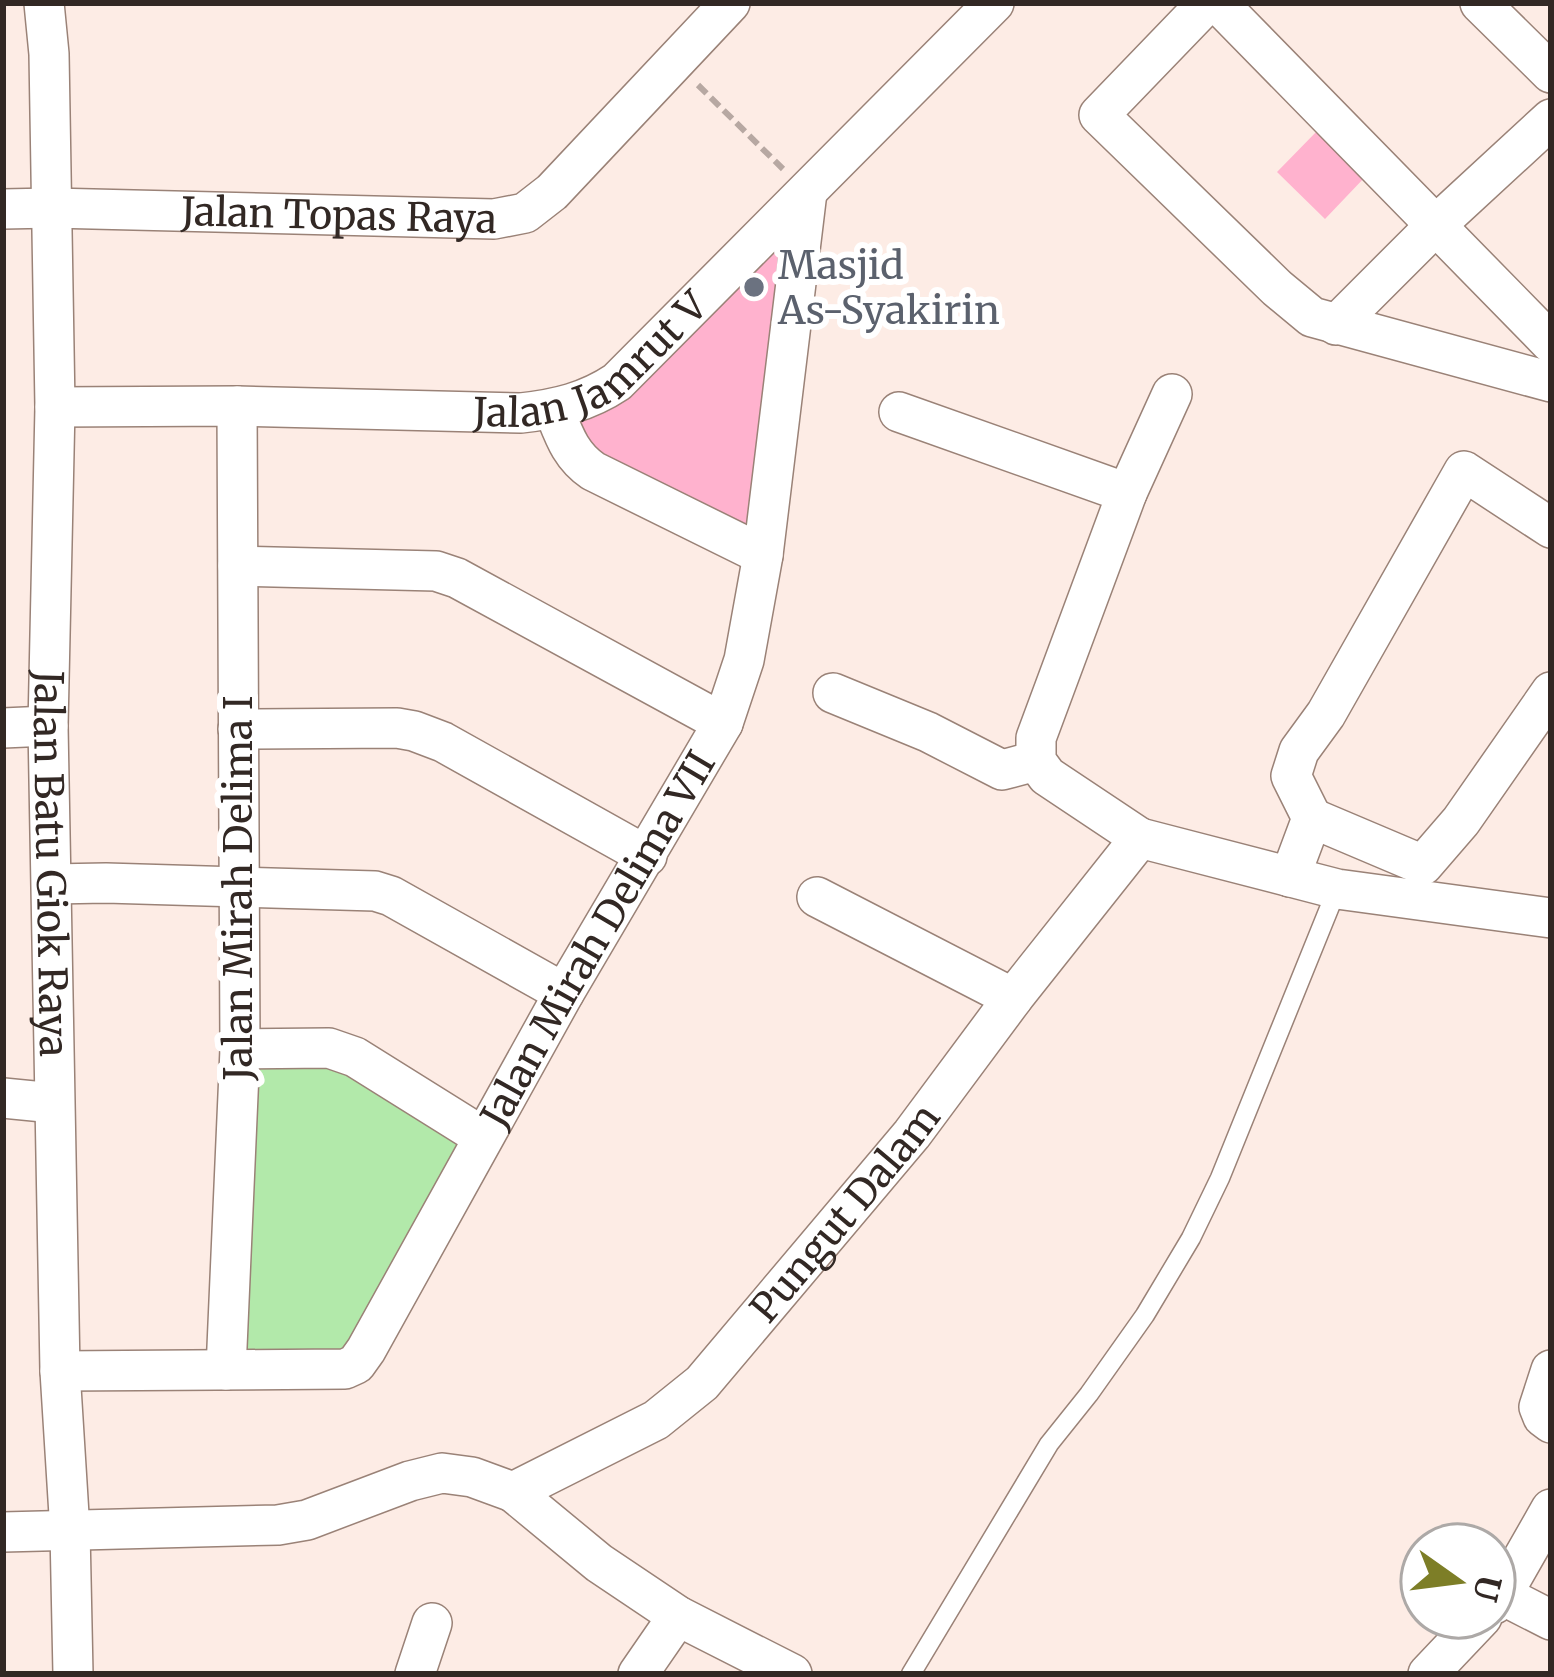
<svg xmlns="http://www.w3.org/2000/svg" width="1554" height="1677" viewBox="0 0 1554 1677" font-family="Merriweather,serif">
<style>
.green{fill:#b2e9aa}
.building{fill:#ffb2ce}
.lines{fill:none;stroke-linecap:round;stroke-linejoin:round}
.lane-casing{stroke:#9a8277;stroke-width:21}
.street-casing{stroke:#9a8277;stroke-width:42}
.path{stroke:#b7a8a2;stroke-width:6;stroke-dasharray:12 6;stroke-linecap:butt}
.lane{stroke:#fff;stroke-width:18}
.street{stroke:#fff;stroke-width:39}
.worship-dot{fill:#6b7280;stroke:#fff;stroke-width:4.5}
.labels{text-anchor:middle;stroke-width:12;stroke-linejoin:round;paint-order:stroke}
.street-label{font-size:39px;fill:#322824;stroke:#fff}
.worship-label{font-size:39px;fill:#5b616d;stroke:#fff;text-anchor:start}
</style>
<rect width="100%" height="100%" fill="#fdece5"/>
<path class="green" d="M329,1048L483,1137L366,1350L226,1370L240,1049Z"/>
<path class="building" d="M1318,130L1366,176L1325,219L1277,172Z
M807,192L763,555L593,471L554,410L617,382Z"/>
<g class="lines">
<g class="lane-casing">
<path id="lane" d="M911,1674L1049,1444L1089,1394L1145,1315L1191,1238L1220,1178L1337,889"/>
</g>
<g class="street-casing">
<g id="street">
<path id="s1" d="M44,3L49,54L55,407L48,726L60,1371L70,1531L73,1674"/>
<path d="M1207,3L1099,115L1277,288L1312,317L1551,382"/>
<path d="M1218,3L1551,343"/>
<path d="M1480,3L1551,73"/>
<path id="s2" d="M3,209L52,208L494,219L525,213L552,192L730,3"/>
<path d="M1336,325L1436,225L1551,119"/>
<path id="s3" d="M55,407L237,406L521,413C557,409 587,402 617,382L994,3"/>
<path d="M554,410C564,435 570,455 593,471L763,555"/>
<path d="M899,412L1127,493"/>
<path d="M238,566L436,571L457,578L723,723"/>
<path d="M833,693L928,732L1002,770L1036,761"/>
<path d="M3,728L48,726"/>
<path d="M238,729L397,728L414,731L443,742L647,856"/>
<path d="M1312,818L1423,865L1461,821L1551,692"/>
<path d="M1140,838L1047,776L1036,761V738L1127,493L1172,394"/>
<path d="M1290,877L1312,818L1291,776L1299,751L1326,714L1464,471L1551,528"/>
<path d="M52,884L106,883L375,891L391,896L564,993"/>
<path d="M817,897L1013,998"/>
<path d="M240,1049L329,1048L355,1057L483,1137"/>
<path d="M3,1098L54,1103"/>
<path d="M226,1370L240,1049L237,406"/>
<path d="M1551,1370L1539,1407L1543,1417L1551,1423"/>
<path id="s4" d="M60,1371L345,1369L356,1364L366,1350L564,993L723,723L744,660L763,555L807,192"/>
<path d="M513,1492L599,1563L678,1616L792,1674"/>
<path id="s5" d="M3,1532L278,1525L307,1520L410,1481L442,1473L472,1477L513,1492L656,1420L702,1383L912,1134L1013,998L1140,838L1337,889L1551,918"/>
<path d="M1502,1595L1551,1620"/>
<path d="M1494,1604L1502,1595L1551,1509"/>
<path d="M415,1674L432,1623"/>
<path d="M638,1674L678,1616"/>
<path d="M1428,1674L1482,1617"/>
</g>
</g>
<path class="path" d="M698,85L783,169"/>
<use href="#lane" class="lane"/>
<use href="#street" class="street"/>
</g>
<circle class="worship-dot" cx="754" cy="287" r="12"/>
<g class="labels">
<g class="street-label">
<text dy="14" stroke="none"><textPath href="#s2" startOffset="336">Jalan Topas Raya</textPath></text>
<text dy="14" stroke="none"><textPath href="#s3" startOffset="552">Jalan Jamrut V</textPath></text>
<text dy="14" stroke="none"><textPath href="#s1" startOffset="861">Jalan Batu Giok Raya</textPath></text>
<text transform="translate(238 888) rotate(-90)" y="14">Jalan Mirah Delima I</text>
<text dy="14" stroke="none"><textPath href="#s4" startOffset="786">Jalan Mirah Delima VII</textPath></text>
<text dy="14" stroke="none"><textPath href="#s5" startOffset="963">Pungut Dalam</textPath></text>
</g>
<g class="worship-label">
<text x="778" y="279">Masjid<tspan x="778" dy="45">As-Syakirin</tspan></text>
</g>
</g>
<rect width="1554" height="1677" fill="none" stroke="#322824" stroke-width="12"/>
<g transform="translate(1458 1581) rotate(104)"><circle r="57" fill="#ffffff" stroke="#ada9a7" stroke-width="3"/>
<path d="M0-9L21 45L0 30L-21 45Z" fill="#7d7e27"/>
<text y="-18" font-size="33" font-weight="bold" text-anchor="middle" fill="#322824">U</text>
</g>
</svg>
